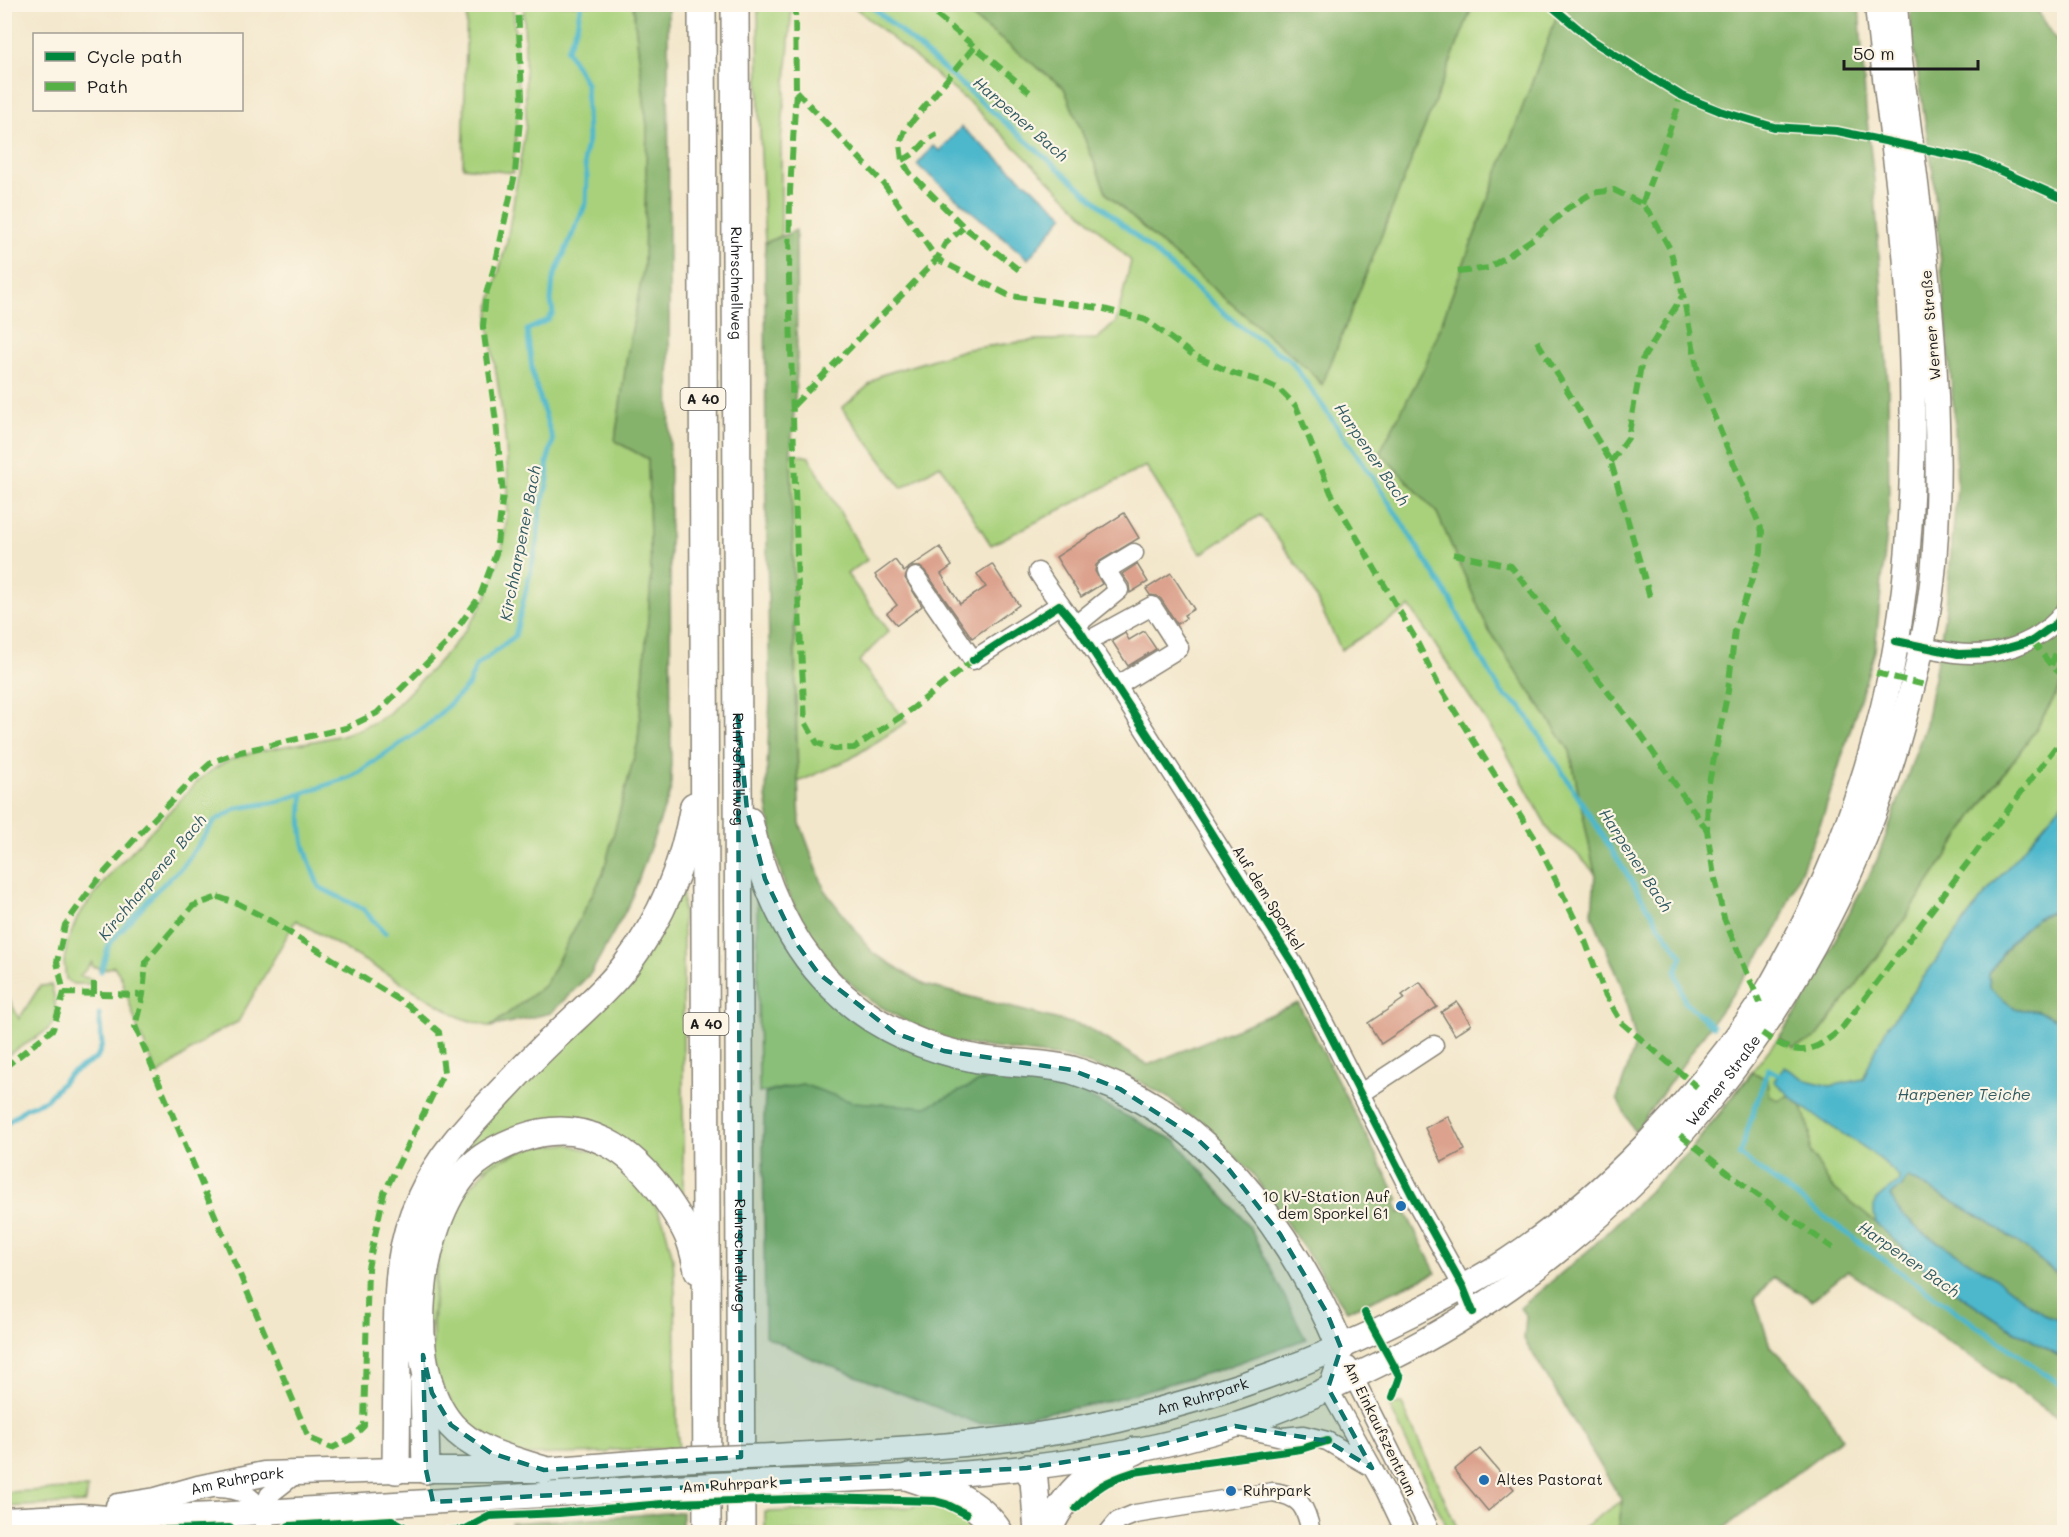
<svg xmlns="http://www.w3.org/2000/svg" width="2069" height="1537" viewBox="0 0 2069 1537" font-family="Mali,sans-serif">
<style>
.green{fill:#a9d17c;stroke:#62764c;stroke-width:1.5}
.forest{fill:#86b36c;stroke:#516844;stroke-width:1.5}
.water{fill:#4eb8cc;stroke:#356a74;stroke-width:1.5}
.lines{fill:none;stroke-linecap:round;stroke-linejoin:round}
.stream{stroke:#4eb8cc;stroke-width:5}
.building{fill:#dca28d}
.minor-casing{stroke:#888274;stroke-width:21}
.major-casing{stroke:#888274;stroke-width:27}
.highway-casing{stroke:#888274;stroke-width:30}
.minor{stroke:#fff;stroke-width:18}
.major{stroke:#fff;stroke-width:24}
.highway{stroke:#fff;stroke-width:27}
.major-bridge-casing{stroke:#888274;stroke-width:27;stroke-linecap:butt}
.major-bridge{stroke:#fff;stroke-width:24}
.quiet{stroke:#55b145;stroke-width:6;stroke-dasharray:12 6;stroke-linecap:butt}
.cycleway-casing{stroke:#fcf5e5;stroke-width:11}
.cycleway{stroke:#00873e;stroke-width:8}
.marked{fill:#0f766e;fill-opacity:0.2;stroke:#0f766e;stroke-width:4.5;stroke-dasharray:12 8;stroke-linejoin:round}
.poi-dot{fill:#1f6fb2;stroke:#fcf5e5;stroke-width:2}
.labels{text-anchor:middle;stroke-width:4.5;stroke-linejoin:round;paint-order:stroke}
.shield{fill:#fcf5e5;stroke:#5f5d58;stroke-width:1.5}
.shield-label{font-size:14px;font-weight:bold;fill:#1c1c1c}
.street-label{font-size:15px;fill:#1c1c1c;stroke:#fcf5e5}
.poi-label{font-size:15px;fill:#1c1c1c;stroke:#fcf5e5;text-anchor:start}
.water-label{font-size:16px;font-style:italic;fill:#305a62;stroke:#fcf5e5}
</style>
<rect width="100%" height="100%" fill="#fcf5e5"/>
<filter id="ink" filterUnits="userSpaceOnUse"><feTurbulence type="fractalNoise" baseFrequency=".0167" numOctaves="2"/><feDisplacementMap in="SourceGraphic" scale="12" xChannelSelector="R" yChannelSelector="G"/><feConvolveMatrix kernelMatrix="1 2 1 2 8 2 1 2 1" color-interpolation-filters="sRGB"/></filter>
<filter id="wash" filterUnits="userSpaceOnUse"><feTurbulence type="fractalNoise" baseFrequency=".008" numOctaves="4" result="noise"/><feDisplacementMap in="SourceGraphic" scale="24" xChannelSelector="R" yChannelSelector="G"/><feGaussianBlur stdDeviation="1.35" result="paint"/><feColorMatrix in="noise" values="0 0 0 0 0 0 0 0 0 0 0 0 0 0 0 0 0 1.4 0 .05"/><feComposite in="paint" operator="in"/></filter>
<g filter="url(#wash)">
<rect width="100%" height="100%" fill="#f3e7cb"/>
<path class="green" d="M467,5H513L519,99L513,173L463,167Z
M524,5H633L647,126L644,266L627,356L615,441L648,459L651,580L638,742L603,874L545,985L490,1027L461,1018L296,920L238,1022L213,1034L158,1075L138,1030L121,977L114,966L100,971L98,967H92V962L80,976L92,979L91,984H73L66,979L64,962L67,944L78,916L111,873L201,778C211,771 221,763 232,759C284,740 343,746 389,713C414,686 442,661 464,632C534,544 503,423 488,322L491,301L507,241L526,125Z
M758,5H792L781,143V236L765,243L759,111Z
M852,5H957L1064,88L1107,194L1159,242L1309,370L1322,385L1473,5H1561L1426,364L1380,452L1437,513L1489,631L1570,751L1595,873L1575,852L1551,834L1505,750L1410,607L1341,650L1306,577L1260,515L1201,554L1146,466L991,545L940,465L902,488L842,408L881,375L967,349L1036,340L1097,339L1116,322L1131,261L972,105Z
M791,453L809,457L867,560L847,574L889,631L859,661L907,722L850,759L798,782Z
M2064,681V1422L1688,1153L1779,1037L1794,1047L1816,1038L1894,935L1973,816L2034,732Z
M683,878V1210L575,1123L448,1186L416,1446H411V1280L452,1164Z
M757,881L822,988L1005,1072L988,1078L926,1107L852,1102L802,1084L759,1093Z
M51,985C55,997 59,1015 50,1027C44,1035 14,1050 5,1057V990L19,1019L40,986Z
M568,1144L603,1155L620,1165L652,1199L664,1223L673,1258L675,1292L677,1431L679,1448L611,1450L607,1453L521,1455L465,1426L438,1379L432,1357L435,1278L442,1239L462,1196L491,1164L536,1146Z
M1402,1404L1459,1532H1449L1389,1405Z
M88,1488L85,1503L5,1507V1492Z
M1622,1501L1619,1526L1609,1532H1576Z
M916,1504C937,1505 951,1509 969,1521L974,1517L990,1532H765V1512L913,1507Z"/>
<path class="forest" d="M633,5H668L671,790L630,903L591,973L551,1013L490,1027L545,985L603,874L638,742L651,580L648,459L615,441L627,356L644,266L647,126Z
M957,5H1473L1322,385L1309,370L1159,242L1107,194L1064,88Z
M1561,5H1859L1866,111L1874,180L1888,384L1889,511L1875,651L1823,817L1775,934L1635,1132L1617,1099L1636,1042L1623,989L1592,915L1595,873L1570,751L1489,631L1437,513L1380,452L1426,364Z
M1910,5H2034L2064,52V681L2034,732L1973,816L1894,935L1816,1038L1794,1048L1779,1037L1798,1010L1877,860L1926,724L1946,608L1957,487L1955,425L1933,173L1911,29Z
M796,230L797,370L791,453L796,731L800,823L825,891L873,953L925,985L1086,1027L1148,1065L1298,1003L1399,1200L1395,1203L1399,1213L1405,1211L1436,1273L1347,1311L1252,1173L1170,1099L1139,1081L1069,1058L949,1042L914,1026L869,1000L837,971L811,937L786,891L773,844L766,796L770,697L766,499L765,243Z
M2059,909L2064,915V1019H2055L2036,1010H2023L2014,1008L1997,995L1990,988L1989,974C2003,955 2015,930 2037,917C2044,914 2052,912 2059,909Z
M1753,1072L1768,1080L1770,1095L1777,1100L1790,1095L1802,1107L1810,1132V1151L1831,1186L1876,1223L1940,1282L2002,1323L2064,1359V1422L1848,1271L1812,1300L1773,1277L1755,1299L1770,1346L1810,1386L1842,1438L1719,1532H1647L1619,1526L1622,1501L1524,1339L1526,1316L1520,1308L1591,1248L1688,1153Z
M988,1078L1064,1084L1176,1141L1249,1226L1306,1339L1215,1371L1097,1404L979,1424L815,1360L765,1336L763,1140L765,1093L802,1084L852,1102L926,1107Z
M1907,1176C1946,1197 1984,1218 2020,1244C2035,1255 2047,1269 2064,1277V1321L2046,1316L1991,1275L1919,1230L1897,1210L1890,1195L1901,1188Z
M682,1512V1532H511V1523Z"/>
<path class="water" d="M961,127L1064,215L1028,259L917,165L933,146L940,151Z
M2064,801V915L2059,909L2037,918L2021,932L2009,944L1989,974L1990,988L1997,995L2014,1008L2023,1010H2036L2055,1019H2064V1277C2047,1269 2036,1255 2020,1244C1984,1218 1946,1197 1907,1177L1901,1188L1890,1195L1898,1210L1919,1230L1991,1275L2046,1316L2064,1321V1359L2002,1323L1940,1282L1876,1223C1869,1198 1879,1196 1898,1183L1899,1177C1873,1147 1832,1131 1802,1106C1792,1099 1783,1090 1774,1081L1784,1067L1806,1080L1830,1086L1863,1079L1875,1050L1888,1026L1980,900Z"/>
<g class="lines">
<path class="stream" d="M869,4L1237,324L1291,361L1378,485L1452,602L1473,645L1502,693L1522,708L1661,928L1682,956L1676,971L1685,1002L1713,1026
M303,793C298,836 304,848 319,887L363,909L385,933
M101,971L109,944L156,891L183,866L215,821L238,808L277,802L353,776L429,724L468,686L476,666L515,636L537,544L540,512L548,480L547,462L553,441L533,376L527,330L548,320L553,313L551,301L553,279L586,203L587,177L584,158L588,139L586,83L567,50L577,26L581,4
M1786,1079L1768,1069L1739,1155L1910,1279L2064,1387
M4,1125L26,1108L46,1100L70,1074L97,1058L102,1045L99,1014"/>
</g>
<g id="blocks">
<path class="building" d="M1124,513L1139,538L1100,561L1096,565L1095,571L1102,584L1081,597L1056,557Z
M940,547L952,566L941,574L960,604L986,587L977,574L992,564L1019,605L972,638L925,571L920,567H910Z
M895,560L904,572L909,568L905,578L922,606L897,625L887,613L897,605L875,575Z
M1137,564L1148,582L1130,593L1129,584L1122,574Z
M1171,573L1194,609L1184,615L1186,618L1177,624L1161,599L1157,596L1150,595L1146,589Z
M1144,631L1156,649L1128,666L1112,641L1125,633L1129,640Z
M1420,982L1437,1007L1381,1044L1368,1023L1405,998L1402,995Z
M1457,1002L1471,1024L1455,1035L1441,1012Z
M1448,1116L1465,1150L1442,1162L1425,1128Z
M1480,1449L1514,1489L1488,1511L1454,1470Z"/>
</g>
</g>
<g filter="url(#ink)">
<use href="#blocks" fill-opacity="0" stroke="#888274" stroke-width="1.5"/>
<g class="lines">
<g class="minor-casing">
<path id="minor" d="M1038,572C1058,604 1082,632 1103,664L1297,970L1411,1193L1463,1287L1473,1312
M916,577L973,660L1059,605
M1076,625L1119,590L1106,570L1134,553
M1088,641L1152,606L1179,648L1117,686
M1910,644C1925,647 1940,651 1955,653C1995,658 2040,644 2064,612
M1361,1093L1434,1045
M1341,1348L1328,1388L1385,1490L1405,1532
M1348,1366L1431,1532
M1235,1426L1282,1437L1303,1435L1327,1441L1368,1465
M218,1488C243,1489 249,1495 265,1512
M264,1532L265,1512L269,1495L297,1473
M1109,1532L1118,1521L1135,1514L1273,1492C1301,1496 1306,1507 1311,1532"/>
</g>
<g class="major-casing">
<g id="major">
<path id="s1" d="M773,1456C886,1450 1007,1446 1118,1420C1221,1396 1319,1361 1413,1313C1446,1296 1478,1280 1508,1260C1607,1194 1692,1104 1758,1006C1768,991 1777,975 1785,959C1848,846 1889,718 1904,589C1918,463 1914,336 1901,209C1894,141 1883,73 1877,4"/>
<path id="s2" d="M775,1482C929,1478 1087,1472 1236,1425C1288,1409 1337,1385 1386,1361C1639,1235 1830,996 1903,723C1917,671 1930,617 1934,563C1948,389 1920,217 1898,45L1895,4"/>
<path id="s3" d="M118,1506L156,1500L198,1488L264,1474L396,1470H544L672,1460"/>
<path d="M4,1520L81,1516L121,1519L214,1515L673,1487"/>
</g>
</g>
<g class="highway-casing">
<g id="highway">
<path d="M702,4L707,1532"/>
<path id="s4" d="M735,4L741,1532"/>
<path d="M749,821C778,948 845,1034 978,1059C1009,1064 1042,1062 1072,1070C1088,1075 1104,1082 1119,1088C1223,1135 1298,1246 1341,1348"/>
<path d="M424,1382L426,1470"/>
<path d="M1027,1468L1034,1480L1038,1532"/>
<path d="M396,1470C396,1431 397,1392 397,1352C398,1295 396,1250 421,1197C439,1157 467,1127 497,1096C517,1075 536,1054 557,1035C581,1012 607,990 627,964C662,918 684,863 694,806"/>
<path d="M544,1470C510,1459 475,1452 451,1425C401,1367 417,1225 468,1170C481,1156 503,1145 522,1138C584,1116 633,1149 667,1200C676,1213 686,1228 691,1243C694,1252 696,1261 698,1270"/>
<path d="M909,1477C943,1488 979,1501 999,1532"/>
<path d="M1047,1532C1067,1489 1092,1470 1135,1451"/>
</g>
</g>
<use href="#minor" class="minor"/>
<use href="#major" class="major"/>
<use href="#highway" class="highway"/>
<g class="major-bridge-casing">
<path id="major-bridge" d="M672,1460L773,1456
M673,1487L775,1482"/>
</g>
<use href="#major-bridge" class="major-bridge"/>
<path class="quiet" d="M795,4L796,91L790,191L789,278L798,591L805,722L817,743L834,749L854,748L912,709L973,660
M923,4L1032,94
M974,47L905,130L900,144L902,160L909,172L964,227L1019,270
M796,91L884,184L937,259L1010,296L1100,308L1146,320L1193,355L1232,373L1261,381L1279,389L1296,406L1331,493L1415,638L1439,686L1536,840L1584,938L1605,994L1622,1023L1697,1087
M902,160C919,154 922,141 937,134
M1642,204L1677,110L1680,95
M1458,272L1489,268L1534,238L1568,208L1592,193L1614,190L1642,204L1650,213L1670,249L1683,295L1700,382L1762,531L1761,552L1735,630L1728,691L1708,787L1707,830L1713,870L1724,918L1760,1003
M1537,341L1611,462L1651,601
M794,405L937,259L945,244L964,227
M1611,462L1628,438L1642,360L1683,295
M1453,554L1511,566L1641,735L1707,830
M2032,641L2051,665L2064,677
M2051,665L2064,634
M1876,673L1925,685
M218,897L239,904L269,920L409,1006L439,1032L444,1072L384,1193L368,1268L364,1426L351,1439L332,1448L309,1438L135,1026L143,995L146,961L193,906Z
M64,993L143,995
M94,994V978
M1762,1033C1796,1057 1810,1056 1842,1028L2064,736
M4,1068L53,1029L64,993L57,962L65,925L95,883L143,830L192,780L212,762L240,752L346,728L377,713L447,643L480,596L496,553L503,493L496,422L483,327L486,294L496,261L515,174L522,99L518,4
M1680,1135L1749,1189L1833,1248"/>
<g class="cycleway-casing">
<path id="cycleway" d="M1549,4L1593,41L1680,95L1720,111L1774,127L1837,131L1976,160L2064,199
M1896,641L1958,654L1989,653L2032,641L2057,623L2064,612
M973,660L1059,605L1076,625L1189,798L1297,970L1411,1193L1463,1287L1473,1312
M1365,1313L1400,1377L1393,1397
M1076,1508C1097,1487 1106,1481 1134,1472L1301,1449L1327,1441
M115,1532L229,1528L238,1532
M281,1532L289,1526L392,1520L413,1532
M429,1532L464,1530L490,1516L559,1513L674,1503L823,1498L935,1501L946,1504L966,1514"/>
</g>
<use href="#cycleway" class="cycleway"/>
</g>
</g>
<path class="marked" d="M738,716L747,810L765,879L796,943L818,973L895,1033L944,1051L1072,1070L1120,1089L1196,1138L1227,1167L1280,1234L1327,1313L1341,1348L1328,1388L1372,1468L1327,1441L1235,1426L1135,1451L1027,1468L433,1502L426,1470L423,1355L432,1393L451,1425L491,1453L544,1470L741,1457Z"/>
<g class="poi-dot">
<circle cx="1401" cy="1206" r="6"/>
<circle cx="1484" cy="1480" r="6"/>
<circle cx="1231" cy="1491" r="6"/>
</g>
<g class="labels">
<g class="shield">
<rect x="680.5" y="388" width="45" height="22" rx="4.5"/>
<rect x="683.5" y="1013" width="45" height="22" rx="4.5"/>
</g>
<g class="shield-label">
<text x="703" y="404">A 40</text>
<text x="706" y="1029">A 40</text>
</g>
<g class="street-label">
<text dy="5" stroke="none"><textPath href="#s4" startOffset="279">Ruhrschnellweg</textPath></text>
<text transform="translate(1931 325) rotate(-95)" y="5">Werner Straße</text>
<text dy="5" stroke="none"><textPath href="#s4" startOffset="765">Ruhrschnellweg</textPath></text>
<text transform="translate(1268 898) rotate(58)" y="5">Auf dem Sporkel</text>
<text dy="5" stroke="none"><textPath href="#s2" startOffset="1072">Werner Straße</textPath></text>
<text dy="5" stroke="none"><textPath href="#s4" startOffset="1251">Ruhrschnellweg</textPath></text>
<text dy="5" stroke="none"><textPath href="#s1" startOffset="435">Am Ruhrpark</textPath></text>
<text transform="translate(1380 1429) rotate(64)" y="5">Am Einkaufszentrum</text>
<text dy="5" stroke="none"><textPath href="#s3" startOffset="122">Am Ruhrpark</textPath></text>
<text transform="translate(730 1485) rotate(-3)" y="5">Am Ruhrpark</text>
</g>
<g class="poi-label">
<text x="1389" y="1202" text-anchor="end">10 kV-Station Auf<tspan x="1389" dy="17">dem Sporkel 61</tspan></text>
<text x="1496" y="1485">Altes Pastorat</text>
<text x="1243" y="1496">Ruhrpark</text>
</g>
<g class="water-label">
<text transform="translate(1021 119) rotate(41)" y="6">Harpener Bach</text>
<text transform="translate(1372 454) rotate(56)" y="6">Harpener Bach</text>
<text transform="translate(520 543) rotate(-79)" y="6">Kirchharpener Bach</text>
<text transform="translate(1636 860) rotate(57)" y="6">Harpener Bach</text>
<text transform="translate(152 877) rotate(-50)" y="6">Kirchharpener Bach</text>
<text x="1964" y="1100">Harpener Teiche</text>
<text transform="translate(1909 1259) rotate(35)" y="6">Harpener Bach</text>
</g>
</g>
<rect width="2069" height="1537" fill="none" stroke="#fcf5e5" stroke-width="24"/>
<rect x="33" y="33" width="210" height="78" fill="#fcf5e5" stroke="#a29e95" stroke-width="1.5"/>
<rect x="45" y="52" width="30" height="9" fill="#00873e" stroke="#a29e95" stroke-width="1.5"/>
<text x="87" y="63" font-size="18" fill="#1c1c1c">Cycle path</text>
<rect x="45" y="82" width="30" height="9" fill="#55b145" stroke="#a29e95" stroke-width="1.5"/>
<text x="87" y="93" font-size="18" fill="#1c1c1c">Path</text>
<path d="M1844 60v9h134v-9" fill="none" stroke="#1c1c1c" stroke-width="3"/>
<text x="1853" y="60" font-size="18" fill="#1c1c1c" stroke="#fcf5e5" stroke-width="4.5" paint-order="stroke">50 m</text>
</svg>
